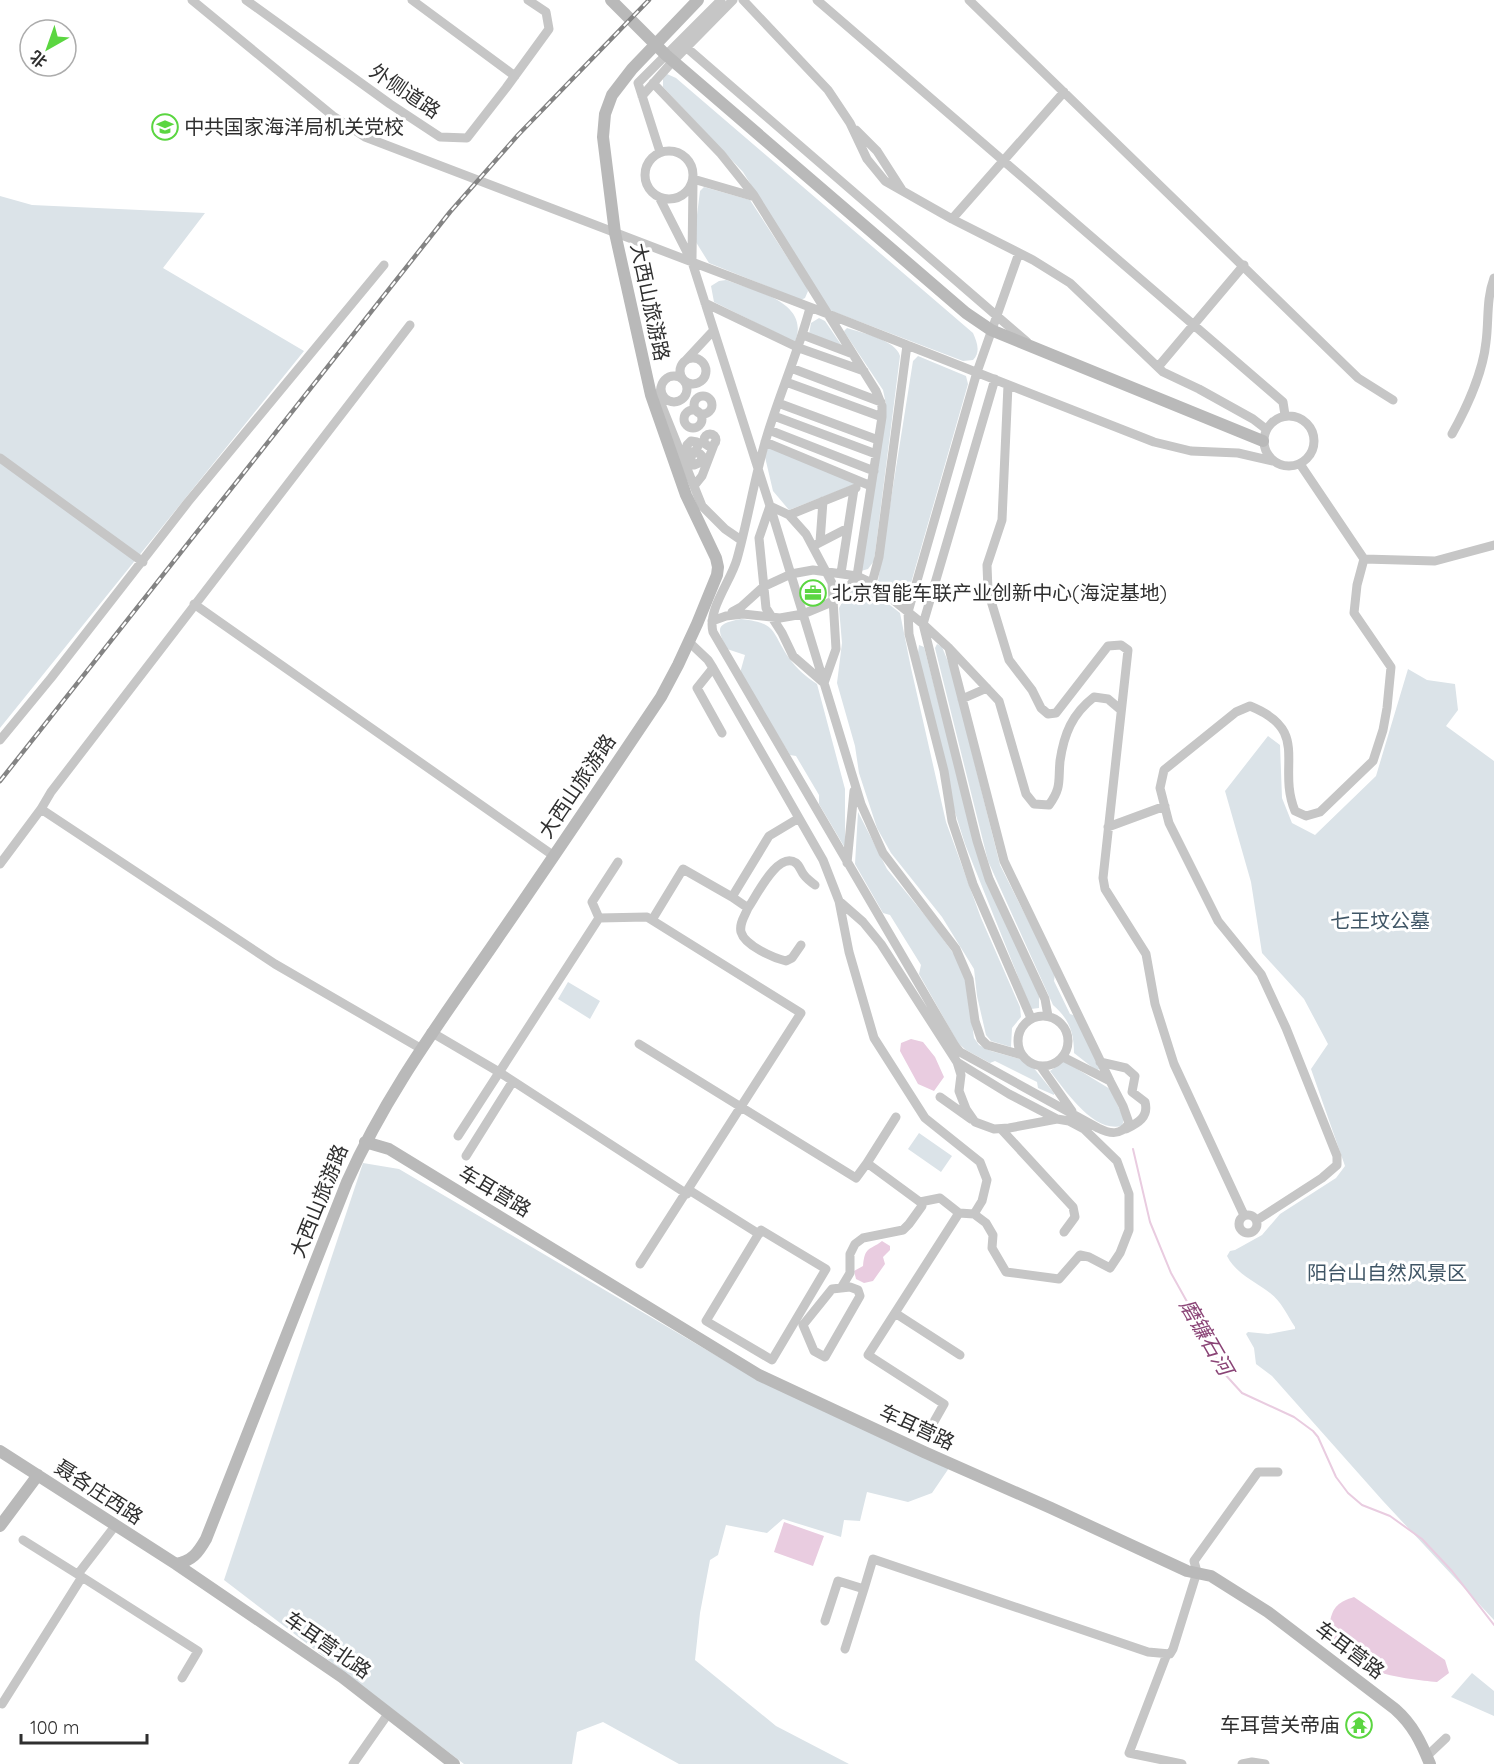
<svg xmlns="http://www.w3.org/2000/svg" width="1494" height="1764" viewBox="0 0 1494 1764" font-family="Quicksand,'Noto Sans SC',sans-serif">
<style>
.green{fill:#dbe3e8}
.water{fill:#e9cce0}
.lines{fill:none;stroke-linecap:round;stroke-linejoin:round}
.stream{stroke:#e9cce0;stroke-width:2}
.street{stroke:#c6c6c6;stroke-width:9}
.secondary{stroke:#b9b9b9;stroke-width:12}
.rail-casing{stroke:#848484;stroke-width:4.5}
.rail{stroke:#fff;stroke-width:2;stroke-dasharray:7;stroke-linecap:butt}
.labels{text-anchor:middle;stroke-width:6;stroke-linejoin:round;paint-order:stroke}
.street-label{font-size:20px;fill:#2f2f2f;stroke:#fff}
.poi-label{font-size:20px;fill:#2f2f2f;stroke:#fff;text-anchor:start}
.park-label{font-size:20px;fill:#405666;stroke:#fff}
.water-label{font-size:21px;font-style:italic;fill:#8a4476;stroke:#fff}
</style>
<rect width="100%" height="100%" fill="#fff"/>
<path class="green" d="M667,74L676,78L973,333C977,342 981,352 973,360L963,361L829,310L743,172L663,87V79Z
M704,187L750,200L806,286L808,291L805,298L801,300L709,263L694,239L700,191Z
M0,196L32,205L205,213L163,268L304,351L0,728Z
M726,280C754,291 811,301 795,342L714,302L711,286L719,281Z
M819,318L825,321L842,346L809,334L811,323Z
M847,328C862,333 896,340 900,356L874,561L868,569L861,571L886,404L883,390L845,333L844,331Z
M918,356L966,376L968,384L905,604L878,581L913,361Z
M768,447L858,483L789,510L773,491L765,457Z
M860,588L872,591L900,613L911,668L946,822L981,918L1020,1007L1021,1017L1012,1028L1011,1047L991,1041L986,1035L977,996L974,969L942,917L891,853L877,828L859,773L855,746L837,683L842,643L839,608L844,599L852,590Z
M741,619C778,623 771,632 789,658C797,669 806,677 817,684L845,789V848L819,804V795L796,756L790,755L740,673L745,655L727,649C716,627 716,624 741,619Z
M937,644L942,647L951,669L1000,865L1055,974L1054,981L1070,1014L1076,1016L1100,1068L1097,1071L1074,1053C1074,1032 1069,1019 1053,1005L988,861L935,648Z
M919,645L924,647L965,805L1039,996V1008L1031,1009L965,844L953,806L918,653Z
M1408,669L1427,680L1455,684L1458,710L1446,726L1494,761V1620L1383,1501L1272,1376L1256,1364L1254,1348L1246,1334L1248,1332L1268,1334L1295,1329V1327C1287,1315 1281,1301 1270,1293C1255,1281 1236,1274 1227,1256L1230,1251L1235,1250L1262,1235L1280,1214L1336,1178L1345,1166L1311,1069L1328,1044L1304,999L1262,953L1251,882L1225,791L1268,736L1280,745L1282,798L1292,823L1315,835L1376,776Z
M858,812L887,869L932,924L956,957L966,978L974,1038L979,1045L991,1051L1020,1059L1033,1067L1054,1093V1095L1038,1088L1037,1082L995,1061L990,1063L966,1050L958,1043L919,974L921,965L890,915L883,913L855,864Z
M568,982L600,1001L590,1019L558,999Z
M1064,1061L1110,1089L1124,1119L1122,1126C1093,1133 1066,1091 1050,1071Z
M919,1133L952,1156L941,1172L908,1149Z
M363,1163L399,1169L756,1379L949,1468L932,1493L908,1502L867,1492L860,1521L844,1520L841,1537L783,1519L767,1533L726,1525L718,1555L710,1560L700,1613L695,1660L776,1726L849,1764H679L603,1722L577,1732L572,1764H464L224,1580Z
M1472,1673L1494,1691V1716L1451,1697Z"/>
<path class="water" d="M911,1039L923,1042L935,1057L944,1077L934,1091L918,1084L900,1051L901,1043Z
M882,1241L890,1246V1250L883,1257L885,1264L873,1281L864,1283L856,1279L854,1271L863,1266C865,1246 869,1251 882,1241Z
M784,1522L824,1536L813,1566L774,1552Z
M1354,1597L1445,1660L1449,1673L1437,1682C1406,1679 1347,1673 1335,1640C1332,1634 1329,1628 1330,1622C1333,1606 1339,1602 1354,1597Z"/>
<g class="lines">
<path class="stream" d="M1133,1149L1150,1222L1171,1273L1205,1334L1222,1371L1242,1393L1294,1417L1313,1431L1318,1437L1336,1477L1348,1493L1362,1505L1390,1516L1422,1539L1452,1571L1494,1625"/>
<path class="street" d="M192,0L333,116L365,137L828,314L1154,442L1191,451L1238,453L1273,461
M246,0L390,104L440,137L467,138L506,88L549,29L546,12L528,0
M412,0L515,76
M743,0L828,90L850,123L867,159L885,181L952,219L1033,260L1070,283L1163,372L1199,389L1253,419L1266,429
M817,0L1283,402L1285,415
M969,0L1358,378L1393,400
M687,48L1027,342
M653,83L721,154L753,194L876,391L882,406V417L857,576L844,594L827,604L803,614L780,618L743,614L726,616L712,621
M642,96L673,61L733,0
M856,130L877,151L902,190
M645 175a24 24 0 1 1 48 0a24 24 0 1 1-48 0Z
M660,152L638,83L721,0
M693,179L755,197
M659,197L692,262L770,506L861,804L883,853L956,949L969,979L975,1021L981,1039L987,1045L1022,1055
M952,219L1064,92
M1019,253L977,372L908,612L909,634L944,771L952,821L973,884L1031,1018
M692,259L693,183
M705,303L799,348L864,371
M810,308C798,353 779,395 766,439C754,479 748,520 737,559C731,581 707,610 713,632L955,1046L960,1052L1098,1128C1110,1134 1121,1136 1129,1123L1123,1106L1110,1081L1004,861L949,648
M803,335L853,354
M680 371a13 13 0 1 1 26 0a13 13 0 1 1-26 0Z
M686,360L713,331
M1158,367L1244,265
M791,368L881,402
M661 389a13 13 0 1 1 26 0a13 13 0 1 1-26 0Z
M995,379L923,624L977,841L989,879L1045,999L1048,1016
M786,382L882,417
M1008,385L1002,520L987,565L988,591L1009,660L1032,690L1041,708L1048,714L1056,713L1108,646L1121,645L1128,650L1103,878L1105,889L1146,954L1155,1004L1174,1064L1244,1215
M661,387L659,399L702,506L725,529L741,540
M694 405a9 9 0 1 1 18 0a9 9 0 1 1-18 0Z
M778,403L878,440
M684 419a9 9 0 1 1 18 0a9 9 0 1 1-18 0Z
M1264 441a25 25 0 1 1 50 0a25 25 0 1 1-50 0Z
M774,416L876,454
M769,430L874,471
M704 440a6 6 0 1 1 12 0a6 6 0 1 1-12 0Z
M1452,434C1466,409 1483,372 1486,342C1489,320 1486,300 1494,278
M765,442L871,486
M695,452L698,446L697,442L691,441L687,445V449L691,453C696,453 699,452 702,456L701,462L694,465L691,461V456L695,452
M0,458L143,562
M1300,464L1364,559
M694,486L702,476L715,442
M770,506L789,515L806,534L832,583L836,649L824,683L793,656L782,633L766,608L759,538Z
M789,515L856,488
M820,542L823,501
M817,544L848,528
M841,573L854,489
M872,583L879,557L907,345
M194,604L554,856
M732,612L741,607L763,587L791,574L813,570L857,576L872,583L923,624L949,648L999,701L1026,794L1034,804L1049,805C1062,787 1058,781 1060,761C1064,734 1072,714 1094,697L1108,699L1121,710
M689,642L708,660L713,668L823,860L839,901L849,952L874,1038L925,1118L980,1162L987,1180L982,1201L974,1214L959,1213L868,1355L944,1404L931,1427
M713,668L697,688L722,733
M962,699L987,688
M0,740L51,678L188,502L384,265
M41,809L275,964L420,1048
M1108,827L1165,806
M847,863L854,791
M0,864L41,809L51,792L410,325
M732,897L748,908C745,916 739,923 741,932C745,946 774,958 786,961L792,958L801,945
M839,901L863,922L881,944L957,1062L961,1075L959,1091L966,1109L975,1122L994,1129L1009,1128L1057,1119L1069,1121L1084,1129L1117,1161L1129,1194V1230L1120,1253L1110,1268L1089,1257L1080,1255L1059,1279L1006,1272L992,1248L993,1235L986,1223L974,1214
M748,908C756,897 778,850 796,863C800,866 801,872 804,875C807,879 811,882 815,885
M599,918L592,902L618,862
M652,920L683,869L732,897L769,836L799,818
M1018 1041a25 25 0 1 1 50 0a25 25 0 1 1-50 0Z
M431,1032L499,1072L687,1194
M639,1044L856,1178L867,1163
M1063,1057L1110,1081
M957,1062L1009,1094L1057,1119
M1100,1062L1126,1068L1135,1076L1132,1092L1145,1102C1149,1117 1138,1123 1126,1129
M1041,1067L1072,1111
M940,1097L971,1119
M896,1117L867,1163L920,1202L940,1198L959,1213
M1001,1129L1073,1207L1075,1217L1064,1232
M458,1136L599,918L647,917L801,1013L640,1264
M466,1156L513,1081
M689,1190L759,1234
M1239 1224a9 9 0 1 1 18 0a9 9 0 1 1-18 0Z
M1257,1220L1322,1178L1337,1165V1156L1286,1028L1261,974L1218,921L1169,823L1160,788L1164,770L1236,712L1250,706C1312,731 1276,765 1295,811L1306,816L1320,812L1373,761L1383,730L1387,708L1391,667L1354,613L1357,585L1364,559L1435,561L1494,545
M761,1230L826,1269L772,1360L706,1321Z
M850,1287L858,1290L860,1296L825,1357L814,1351L803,1325L832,1289Z
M841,1288L850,1273V1254L855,1244L863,1238L903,1230L909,1224L922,1206L920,1202
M895,1313L960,1355
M78,1574L115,1526
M82,1577L198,1651L182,1678
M825,1621L838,1581L864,1589L873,1559L1148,1652L1170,1654L1173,1649L1197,1572L1194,1561L1258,1472H1278
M845,1649L864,1589
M1167,1654L1129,1753L1182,1764
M2,1704L82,1577L23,1540
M1427,1756L1446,1738
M353,1764L388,1714
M1242,1764L1252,1762L1265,1764"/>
<path class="secondary" d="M611,0L666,55L966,313L991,330L1263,441
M365,1142L389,1149L759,1375L924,1452L1051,1508L1187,1571L1211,1576L1268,1612L1395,1709C1413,1725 1421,1742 1430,1764
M0,1451L176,1564L342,1677L454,1764
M0,1526L38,1475
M176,1564C192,1561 198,1553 206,1539L347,1182C386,1094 440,1022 495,942C551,861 606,779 661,697L678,665L697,624L717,575L718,567L716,558L686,495L651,395L615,233L603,137L605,114L612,95L632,69L698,0"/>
<g class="rail-casing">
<path id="rail" d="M0,781L450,212L518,135L649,0"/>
</g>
<use href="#rail" class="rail"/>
</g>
<defs>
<g id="university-ring" transform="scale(1.35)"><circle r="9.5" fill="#fff" stroke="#5bd641" stroke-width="1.5"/><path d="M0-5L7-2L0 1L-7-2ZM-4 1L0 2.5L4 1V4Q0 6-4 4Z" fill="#5bd641"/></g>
<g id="office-ring" transform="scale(1.35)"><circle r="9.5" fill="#fff" stroke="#5bd641" stroke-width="1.5"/><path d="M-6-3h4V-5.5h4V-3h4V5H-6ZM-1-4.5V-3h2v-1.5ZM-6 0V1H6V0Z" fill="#5bd641"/></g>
<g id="temple-ring" transform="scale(1.35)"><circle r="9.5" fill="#fff" stroke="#5bd641" stroke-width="1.5"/><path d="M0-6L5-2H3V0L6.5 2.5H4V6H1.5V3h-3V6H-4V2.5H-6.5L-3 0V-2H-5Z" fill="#5bd641"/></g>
</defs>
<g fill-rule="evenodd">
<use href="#university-ring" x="165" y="127"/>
<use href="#office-ring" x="813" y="593"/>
<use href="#temple-ring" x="1359" y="1725"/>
</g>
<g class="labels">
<g class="street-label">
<text transform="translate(405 91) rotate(34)" y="7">外侧道路</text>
<text transform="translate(650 302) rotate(78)" y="7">大西山旅游路</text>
<text transform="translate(577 786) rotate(-56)" y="7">大西山旅游路</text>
<text transform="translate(495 1191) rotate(31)" y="7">车耳营路</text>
<text transform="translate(319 1201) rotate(-68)" y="7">大西山旅游路</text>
<text transform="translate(917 1427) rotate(25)" y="7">车耳营路</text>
<text transform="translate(99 1492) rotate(33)" y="7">聂各庄西路</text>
<text transform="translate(328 1645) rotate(35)" y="7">车耳营北路</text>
<text transform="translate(1350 1650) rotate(37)" y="7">车耳营路</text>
</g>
<g class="poi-label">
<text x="184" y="134">中共国家海洋局机关党校</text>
<text x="832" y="600">北京智能车联产业创新中心(海淀基地)</text>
<text x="1340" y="1732" text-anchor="end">车耳营关帝庙</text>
</g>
<g class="park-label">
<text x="1380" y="928">七王坟公墓</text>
<text x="1387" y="1280">阳台山自然风景区</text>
</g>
<g class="water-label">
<text transform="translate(1206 1337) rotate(60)" y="7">磨镰石河</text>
</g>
</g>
<g transform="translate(48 48) rotate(220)"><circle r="28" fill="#ffffff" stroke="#acacac" stroke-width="1.5"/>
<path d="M0-4.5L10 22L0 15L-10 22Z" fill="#5bd641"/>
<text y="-9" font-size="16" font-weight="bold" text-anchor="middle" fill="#2f2f2f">北</text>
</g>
<path d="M21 1734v9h126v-9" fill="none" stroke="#2f2f2f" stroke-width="3"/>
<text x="30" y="1734" font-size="18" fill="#2f2f2f" stroke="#ffffff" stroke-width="4.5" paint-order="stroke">100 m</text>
</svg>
